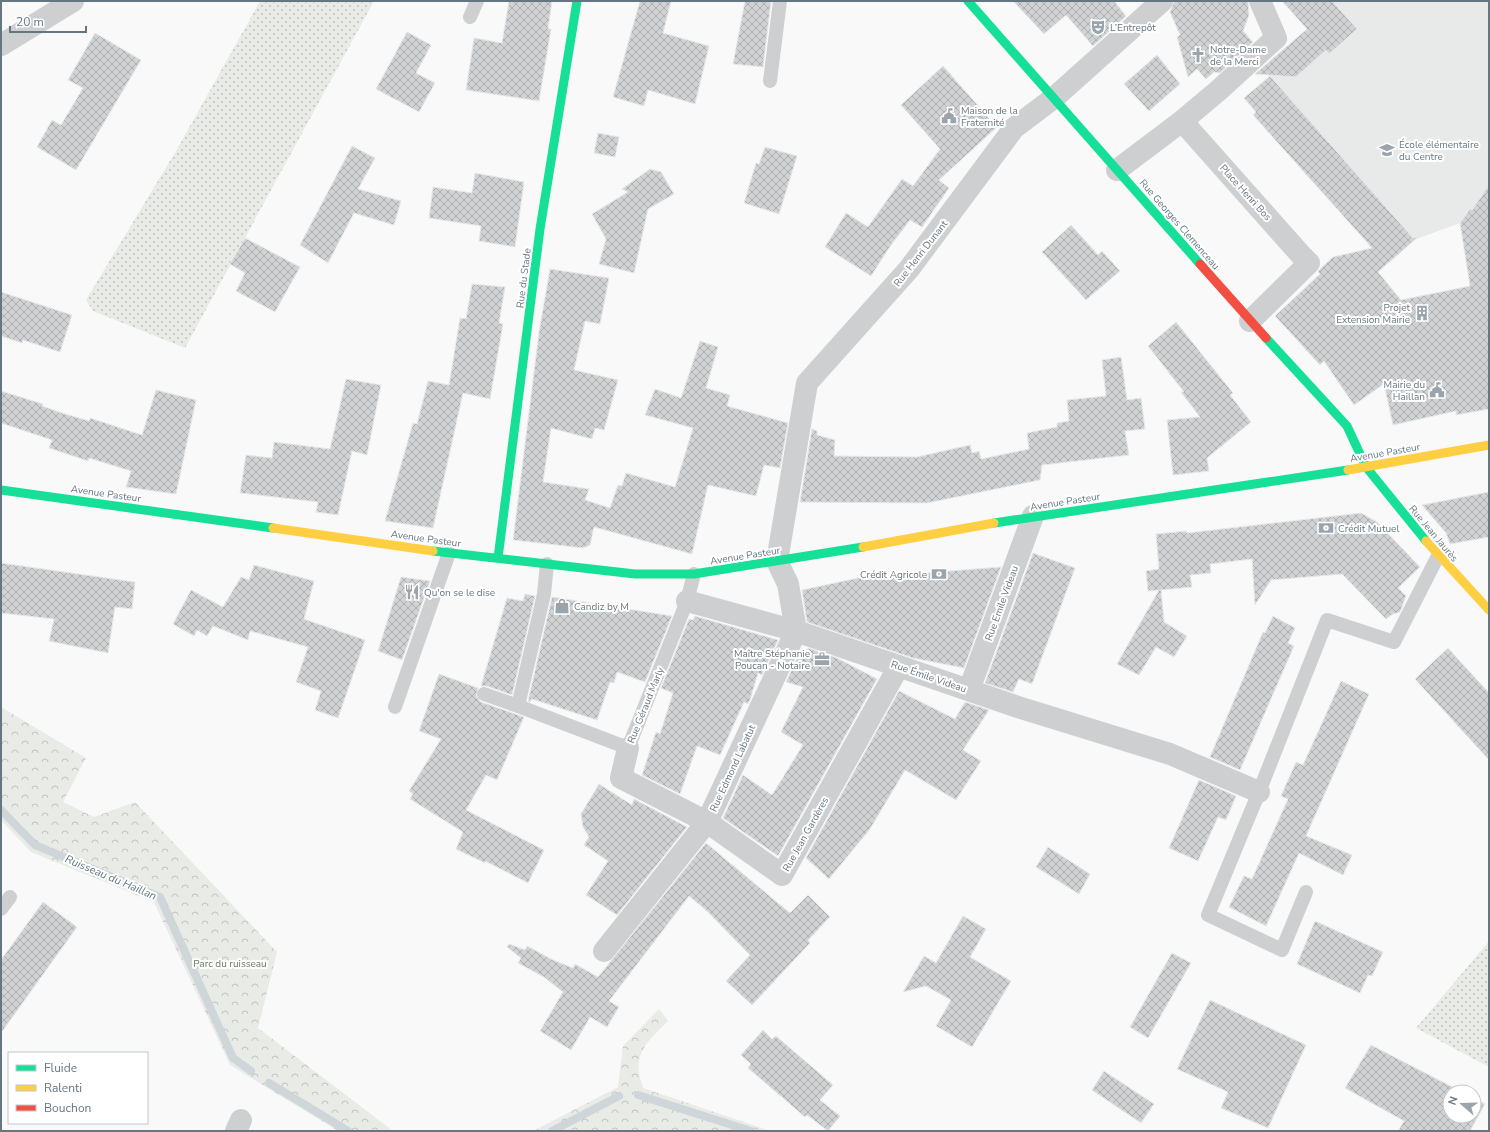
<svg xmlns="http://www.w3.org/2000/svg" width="1490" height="1132" viewBox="0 0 1490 1132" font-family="'Nunito Sans',sans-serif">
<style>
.built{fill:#e8e9e9}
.grass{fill:url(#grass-dots)}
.park{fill:url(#park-crowns)}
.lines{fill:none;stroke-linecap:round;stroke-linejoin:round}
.stream{stroke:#ced6d9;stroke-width:8}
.building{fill:url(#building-cross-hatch);stroke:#e8e8e8}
.lane{stroke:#cecfd0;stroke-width:14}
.street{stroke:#cecfd0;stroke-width:22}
.fast{stroke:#16e098;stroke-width:9}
.slow{stroke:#ffcf43;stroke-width:9}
.jam{stroke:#f24e42;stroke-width:9}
.labels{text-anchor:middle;stroke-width:4;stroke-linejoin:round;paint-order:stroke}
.poi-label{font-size:10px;fill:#657683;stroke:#fff;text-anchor:start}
.street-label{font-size:10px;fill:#657683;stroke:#fff}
.park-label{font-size:10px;fill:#687a64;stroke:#fff}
.water-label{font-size:11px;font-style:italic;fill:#60757c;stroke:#fff}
</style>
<defs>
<pattern id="grass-dots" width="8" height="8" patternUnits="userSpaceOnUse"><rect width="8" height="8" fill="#e8ebe6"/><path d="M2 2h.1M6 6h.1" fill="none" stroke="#c0c3c0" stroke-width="1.8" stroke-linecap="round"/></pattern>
<pattern id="park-crowns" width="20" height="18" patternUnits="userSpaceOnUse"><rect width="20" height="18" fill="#e8ebe6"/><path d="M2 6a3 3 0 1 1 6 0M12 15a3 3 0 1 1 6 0" fill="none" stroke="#c0c3c0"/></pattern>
<pattern id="building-cross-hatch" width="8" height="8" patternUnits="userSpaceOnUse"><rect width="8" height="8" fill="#d0d2d3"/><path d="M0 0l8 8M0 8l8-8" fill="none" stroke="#acafb1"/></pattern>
</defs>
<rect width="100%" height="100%" fill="#f9f9f9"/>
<path class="built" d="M1283,1H1489V185L1477,203L1460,223L1414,240L1387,264L1253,115L1256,112L1244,98L1314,37Z"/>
<path class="grass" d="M260,1H374L185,348L93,311L86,300L176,151Z
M1489,941V1067L1416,1028Z"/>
<path class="park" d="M1,707L86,758L63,802L94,817L135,802L277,952L258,1028L393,1131H338L230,1065L154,902L31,852L1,820Z
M659,1009L668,1021C646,1043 631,1054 643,1088L771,1131H533L618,1087L623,1046Z"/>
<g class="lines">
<path class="stream" d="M1,810L35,845L160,897L233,1058L251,1071
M269,1083L348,1131
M638,1095L751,1131
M552,1131L619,1096"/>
</g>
<path class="building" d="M509,1H552L548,29H551L539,101L466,90L474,38L502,43Z
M640,1H671L663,33L709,46L695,104L648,90L644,106L613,97Z
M745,1H771L763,67L733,64Z
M1013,1H1114L1126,16L1093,46L1066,15L1044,34Z
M1174,1H1248L1249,15L1243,31L1253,42L1220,73L1214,72L1206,79L1197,69L1188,77L1177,37L1180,35L1170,12Z
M1282,1H1332L1357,29L1329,54L1326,50L1296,77L1255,74L1307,29Z
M407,32L431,45L416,73L435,83L419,112L376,89Z
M95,33L141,60L76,170L37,147L52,120L61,125L83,88L68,80Z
M1157,55L1180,84L1149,111L1124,84Z
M943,66L997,127L939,180L949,188L922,227L910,220L891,245L871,276L825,247L846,213L868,227L902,179L913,186L940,149L901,105Z
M1270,76L1413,238L1418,237L1378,272L1401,300L1470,286L1460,223L1470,209L1472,210L1489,185V409L1456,415V411L1393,425L1384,384L1354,405L1324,361L1320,365L1275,316L1320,274L1318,271L1320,269L1333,257L1372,248L1253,115L1256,112L1244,98Z
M598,133L619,137L615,157L594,153Z
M352,146L375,158L358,189L401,201L394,225L354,213L328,263L300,245Z
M765,147L797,156L779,214L744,203L756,163L759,164Z
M650,169L661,172L674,194L648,209L634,273L599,264L606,239L592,214L628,192L622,189Z
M475,173L524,182L515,247L479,241L481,226L429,218L433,187L472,193Z
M1071,225L1098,255L1102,251L1120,271L1086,300L1042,252Z
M245,238L300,267L275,312L236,291L245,273L230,264Z
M550,269L609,278L600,324L585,321L574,370L618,380L604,430L595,428L592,439L551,428L543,482L589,489L585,500L610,508L618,485L622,486L626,473L675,487L693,428L645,415L655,389L681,398L700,341L718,347L706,388L730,395L727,406L788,423L780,468L764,465L756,496L708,485L692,554L594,527L590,545L583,548L513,540L539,332Z
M472,284L505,287L499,323L503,324L490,399L463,393L433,528L385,521L413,423L417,424L428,381L449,385L460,318L466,319Z
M1,292L72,315L60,352L23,340L22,343L1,336Z
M1176,322L1233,393L1230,395L1251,422L1207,458L1209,471L1173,475L1167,420L1200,417L1181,392H1184L1148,346Z
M1121,357L1127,400L1141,398L1145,429L1125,431L1129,455L1042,465L1040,480L927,503L800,502L812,429L817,431V435L835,440L834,456L917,457L970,445L972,453L979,451L981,459L1029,449L1027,433L1057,427V423L1069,421L1067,400L1106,396L1102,360Z
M346,379L381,385L367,455L352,451L338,515L316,512L318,502L240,493L246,455L272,458L274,442L330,449Z
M156,390L196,400L176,494L126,487L131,471L89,458L88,461L49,448L52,440L1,423V391L43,404L42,406L62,413L89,421L90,418L142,435Z
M1489,492V537L1450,544L1446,533L1422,505Z
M1361,513L1377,522L1420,567L1398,588L1406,596L1400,612L1393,614L1386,619L1342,574L1271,580L1255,605L1252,559L1210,564L1211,573L1190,575L1192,587L1161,590L1164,622L1187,636L1174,657L1156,647L1139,675L1117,664L1159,590L1148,591L1146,571L1159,569L1156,534L1186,531L1187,533Z
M1033,553L1075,568L1032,684L1019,679L1013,692L985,683Z
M1,563L135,582L132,609L115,607L108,653L49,641L54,619L1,613Z
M254,565L314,581L304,619L365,640L338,718L315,710L321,691L296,682L308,647L250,631L248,640L213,626L207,636L197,630L194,636L173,624L191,590L223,607L241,577L249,580Z
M1001,567L964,668L913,658L807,622L802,590L858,578Z
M401,577L430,581L402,660L378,651Z
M525,594L535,596L512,695L487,686H481L507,598L523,601Z
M552,597L672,616L645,682L617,672L614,683L610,682L597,720L532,699L530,702L528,701Z
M695,616L778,640L762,675L758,673L750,700L748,704L744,702L720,755L697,746L680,794L642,775L656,732L660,734L673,693L661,688L689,619L693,620Z
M1273,616L1295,628L1288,643L1294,646L1240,770L1210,757L1263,632L1265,633Z
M802,648L808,650V648L837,658L877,679L778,856L723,818L743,775L772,795L803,745L781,732L803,687L786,682Z
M1448,648L1489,693V760L1415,679Z
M439,674L478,688L476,696L481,702L524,717L497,780L486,775L466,810L544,850L528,883L485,861V863L456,849L463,832L410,799L413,794L409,791L441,739L419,731Z
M1341,681L1369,694L1306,836L1352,855L1343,875L1299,853L1266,926L1229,907L1244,876L1252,879L1288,799L1281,796L1296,762L1303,765Z
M899,691L955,719L965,702L989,710L963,750L981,761L956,800L905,770L870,829L829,879L806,858Z
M1199,780L1236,796L1226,820L1218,817L1198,861L1169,848Z
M599,784L632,805L634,799L687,827L617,915L586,895L608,861L584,845L589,837L583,827L581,814Z
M706,843L790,913L808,895L830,917L808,940L810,943L752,1005L726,981L750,955L707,911L689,896L609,1001L619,1007L607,1027L590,1017L571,1050L540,1031L563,992L544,977L518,963L521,958L507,947L509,944L525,950L527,946L553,960L573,968L575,964L598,977Z
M1048,847L1090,874L1079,894L1036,867Z
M43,902L77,927L1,1033V960Z
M963,916L986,929L970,957L1011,981L972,1047L936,1026L951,1000L926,986L903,992L924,956L936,963Z
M1315,921L1383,952L1372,976L1368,975L1360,993L1297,964Z
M1172,953L1191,963L1148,1038L1130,1027Z
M1210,1000L1306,1045L1268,1128L1221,1108L1228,1092L1177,1069Z
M763,1030L772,1039L776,1036L833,1085L820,1100L840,1116L828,1131L807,1115L805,1117L748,1068L751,1064L741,1055Z
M1371,1045L1462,1092H1450V1116H1474V1098L1485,1104L1470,1131H1398L1404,1121L1345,1088Z
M1104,1071L1154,1104L1141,1123L1092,1090Z"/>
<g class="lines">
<path class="lane" d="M470,17L477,1
M770,81L780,1
M547,564L544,594L518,706L628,748L687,601L694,574
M484,694L518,706
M395,707L449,553
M1306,892L1282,950L1208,915L1259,792L1327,620L1394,642L1438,556
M1,909L10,897"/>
<path class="street" d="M1,45L73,1
M1182,121L1219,90L1276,38L1260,1
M1117,170L1182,121L1301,255L1309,263L1250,321
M687,601L796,631L1018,707L1170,754L1259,792
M969,690L1033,516
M628,748L621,778L707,822L782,875L899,666
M604,951L707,822L796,631L788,584L777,561L807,383L909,269L1014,128L1055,97L1162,1
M236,1131L241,1120"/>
<path class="fast" d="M968,1L1200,264
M1266,338L1347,426L1366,467L1426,541
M1,490L273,528
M994,523L1348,470
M433,551L635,574H694L863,547
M498,558L540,229L577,1"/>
<path class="slow" d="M1348,470L1489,445
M273,528L433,551
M1426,541L1489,610
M863,547L994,523"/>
<path class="jam" d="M1200,264L1266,338"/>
</g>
<defs>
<g id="theatre-bare" transform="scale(1.2)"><path d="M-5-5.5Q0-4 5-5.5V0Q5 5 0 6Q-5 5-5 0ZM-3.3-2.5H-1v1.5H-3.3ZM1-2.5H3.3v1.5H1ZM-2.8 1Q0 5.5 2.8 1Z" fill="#99a4ac" stroke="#fff" stroke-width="2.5" paint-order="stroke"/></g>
<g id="church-bare" transform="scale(1.2)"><path d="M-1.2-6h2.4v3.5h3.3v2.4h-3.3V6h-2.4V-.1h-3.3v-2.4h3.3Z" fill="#99a4ac" stroke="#fff" stroke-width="2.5" paint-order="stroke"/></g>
<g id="civic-bare" transform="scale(1.2)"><path d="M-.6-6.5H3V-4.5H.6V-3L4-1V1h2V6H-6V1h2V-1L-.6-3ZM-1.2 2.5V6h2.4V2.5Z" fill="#99a4ac" stroke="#fff" stroke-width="2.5" paint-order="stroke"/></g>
<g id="school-bare" transform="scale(1.2)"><path d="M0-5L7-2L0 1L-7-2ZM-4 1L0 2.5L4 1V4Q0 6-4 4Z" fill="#99a4ac" stroke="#fff" stroke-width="2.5" paint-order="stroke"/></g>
<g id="building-bare" transform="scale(1.2)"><path d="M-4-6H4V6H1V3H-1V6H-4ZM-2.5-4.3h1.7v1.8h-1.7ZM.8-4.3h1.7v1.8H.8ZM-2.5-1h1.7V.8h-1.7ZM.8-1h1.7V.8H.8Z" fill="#99a4ac" stroke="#fff" stroke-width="2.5" paint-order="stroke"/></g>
<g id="bank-bare" transform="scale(1.2)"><path d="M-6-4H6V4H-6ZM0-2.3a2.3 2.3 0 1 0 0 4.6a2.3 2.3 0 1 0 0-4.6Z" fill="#99a4ac" stroke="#fff" stroke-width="2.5" paint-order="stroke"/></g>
<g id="restaurant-bare" transform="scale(1.2)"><path d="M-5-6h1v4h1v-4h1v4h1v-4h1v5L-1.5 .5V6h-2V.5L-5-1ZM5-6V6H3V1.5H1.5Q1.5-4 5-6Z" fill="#99a4ac" stroke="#fff" stroke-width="2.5" paint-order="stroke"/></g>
<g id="shop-bare" transform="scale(1.2)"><path d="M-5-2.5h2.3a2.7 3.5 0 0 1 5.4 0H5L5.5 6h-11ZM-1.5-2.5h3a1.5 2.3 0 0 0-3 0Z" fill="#99a4ac" stroke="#fff" stroke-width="2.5" paint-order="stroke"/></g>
<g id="office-bare" transform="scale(1.2)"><path d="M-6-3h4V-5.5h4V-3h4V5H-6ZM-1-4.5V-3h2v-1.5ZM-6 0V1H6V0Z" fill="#99a4ac" stroke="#fff" stroke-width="2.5" paint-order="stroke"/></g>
</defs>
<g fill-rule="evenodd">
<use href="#theatre-bare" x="1098" y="27"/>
<use href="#church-bare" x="1198" y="55"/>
<use href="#civic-bare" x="949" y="116"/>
<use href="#school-bare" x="1387" y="150"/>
<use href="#building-bare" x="1422" y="313"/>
<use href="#civic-bare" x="1437" y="390"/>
<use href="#bank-bare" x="1326" y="528"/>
<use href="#bank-bare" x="939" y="574"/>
<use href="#restaurant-bare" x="412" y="592"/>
<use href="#shop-bare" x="562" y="606"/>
<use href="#office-bare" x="822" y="659"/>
</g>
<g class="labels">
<g class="poi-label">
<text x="1110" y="31">L’Entrepôt</text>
<text x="1210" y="53">Notre-Dame<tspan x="1210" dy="12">de la Merci</tspan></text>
<text x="961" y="114">Maison de la<tspan x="961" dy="12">Fraternité</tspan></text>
<text x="1399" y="148">École élémentaire<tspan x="1399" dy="12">du Centre</tspan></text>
<text x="1410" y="311" text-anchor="end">Projet<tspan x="1410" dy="12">Extension Mairie</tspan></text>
<text x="1425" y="388" text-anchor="end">Mairie du<tspan x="1425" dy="12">Haillan</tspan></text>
<text x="1338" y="532">Crédit Mutuel</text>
<text x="927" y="578" text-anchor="end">Crédit Agricole</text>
<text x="424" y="596">Qu'on se le dise</text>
<text x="574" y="610">Candiz by M</text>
<text x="810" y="657" text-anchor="end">Maître Stéphanie<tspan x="810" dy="12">Poucan - Notaire</tspan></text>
</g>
<g class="street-label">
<text transform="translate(1246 192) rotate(48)" y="4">Place Henri Bos</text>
<text transform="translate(1180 224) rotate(49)" y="4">Rue Georges Clemenceau</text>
<text transform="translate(920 253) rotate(-52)" y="4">Rue Henri Dunant</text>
<text transform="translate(523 278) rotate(-83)" y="4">Rue du Stade</text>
<text transform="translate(1385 452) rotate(-10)" y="4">Avenue Pasteur</text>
<text transform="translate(106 493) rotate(8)" y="4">Avenue Pasteur</text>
<text transform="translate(1065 501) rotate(-9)" y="4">Avenue Pasteur</text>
<text transform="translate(1434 533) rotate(50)" y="4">Rue Jean Jaurès</text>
<text transform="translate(426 538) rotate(8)" y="4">Avenue Pasteur</text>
<text transform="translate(745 555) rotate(-9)" y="4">Avenue Pasteur</text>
<text transform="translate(1001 603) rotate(-70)" y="4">Rue Emile Videau</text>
<text transform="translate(929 676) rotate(19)" y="4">Rue Émile Videau</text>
<text transform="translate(645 705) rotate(-68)" y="4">Rue Géraud Marly</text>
<text transform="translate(732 768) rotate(-65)" y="4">Rue Edmond Labatut</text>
<text transform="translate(805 834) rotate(-61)" y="4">Rue Jean Gardères</text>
</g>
<g class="park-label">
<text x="230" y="967">Parc du ruisseau</text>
</g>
<g class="water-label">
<text transform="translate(111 877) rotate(23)" y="4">Ruisseau du Haillan</text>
</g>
</g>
<rect width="1490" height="1132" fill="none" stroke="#657683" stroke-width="4"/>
<rect x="8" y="1052" width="140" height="72" fill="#ffffff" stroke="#c1c8cd"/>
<rect x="16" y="1065" width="20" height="6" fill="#16e098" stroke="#c1c8cd"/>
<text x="44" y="1072" font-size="12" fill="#657683">Fluide</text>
<rect x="16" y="1085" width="20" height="6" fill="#ffcf43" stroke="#c1c8cd"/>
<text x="44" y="1092" font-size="12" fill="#657683">Ralenti</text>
<rect x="16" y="1105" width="20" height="6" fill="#f24e42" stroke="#c1c8cd"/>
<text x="44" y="1112" font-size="12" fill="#657683">Bouchon</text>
<g transform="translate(1462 1104) rotate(290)"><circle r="19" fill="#ffffff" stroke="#c1c8cd"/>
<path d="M0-3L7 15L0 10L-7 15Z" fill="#99a4ac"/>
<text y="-6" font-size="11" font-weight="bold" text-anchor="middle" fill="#657683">N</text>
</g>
<path d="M10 26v6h76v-6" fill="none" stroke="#657683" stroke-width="2"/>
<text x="16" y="26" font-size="12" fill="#657683" stroke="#ffffff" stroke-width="3" paint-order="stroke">20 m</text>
</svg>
